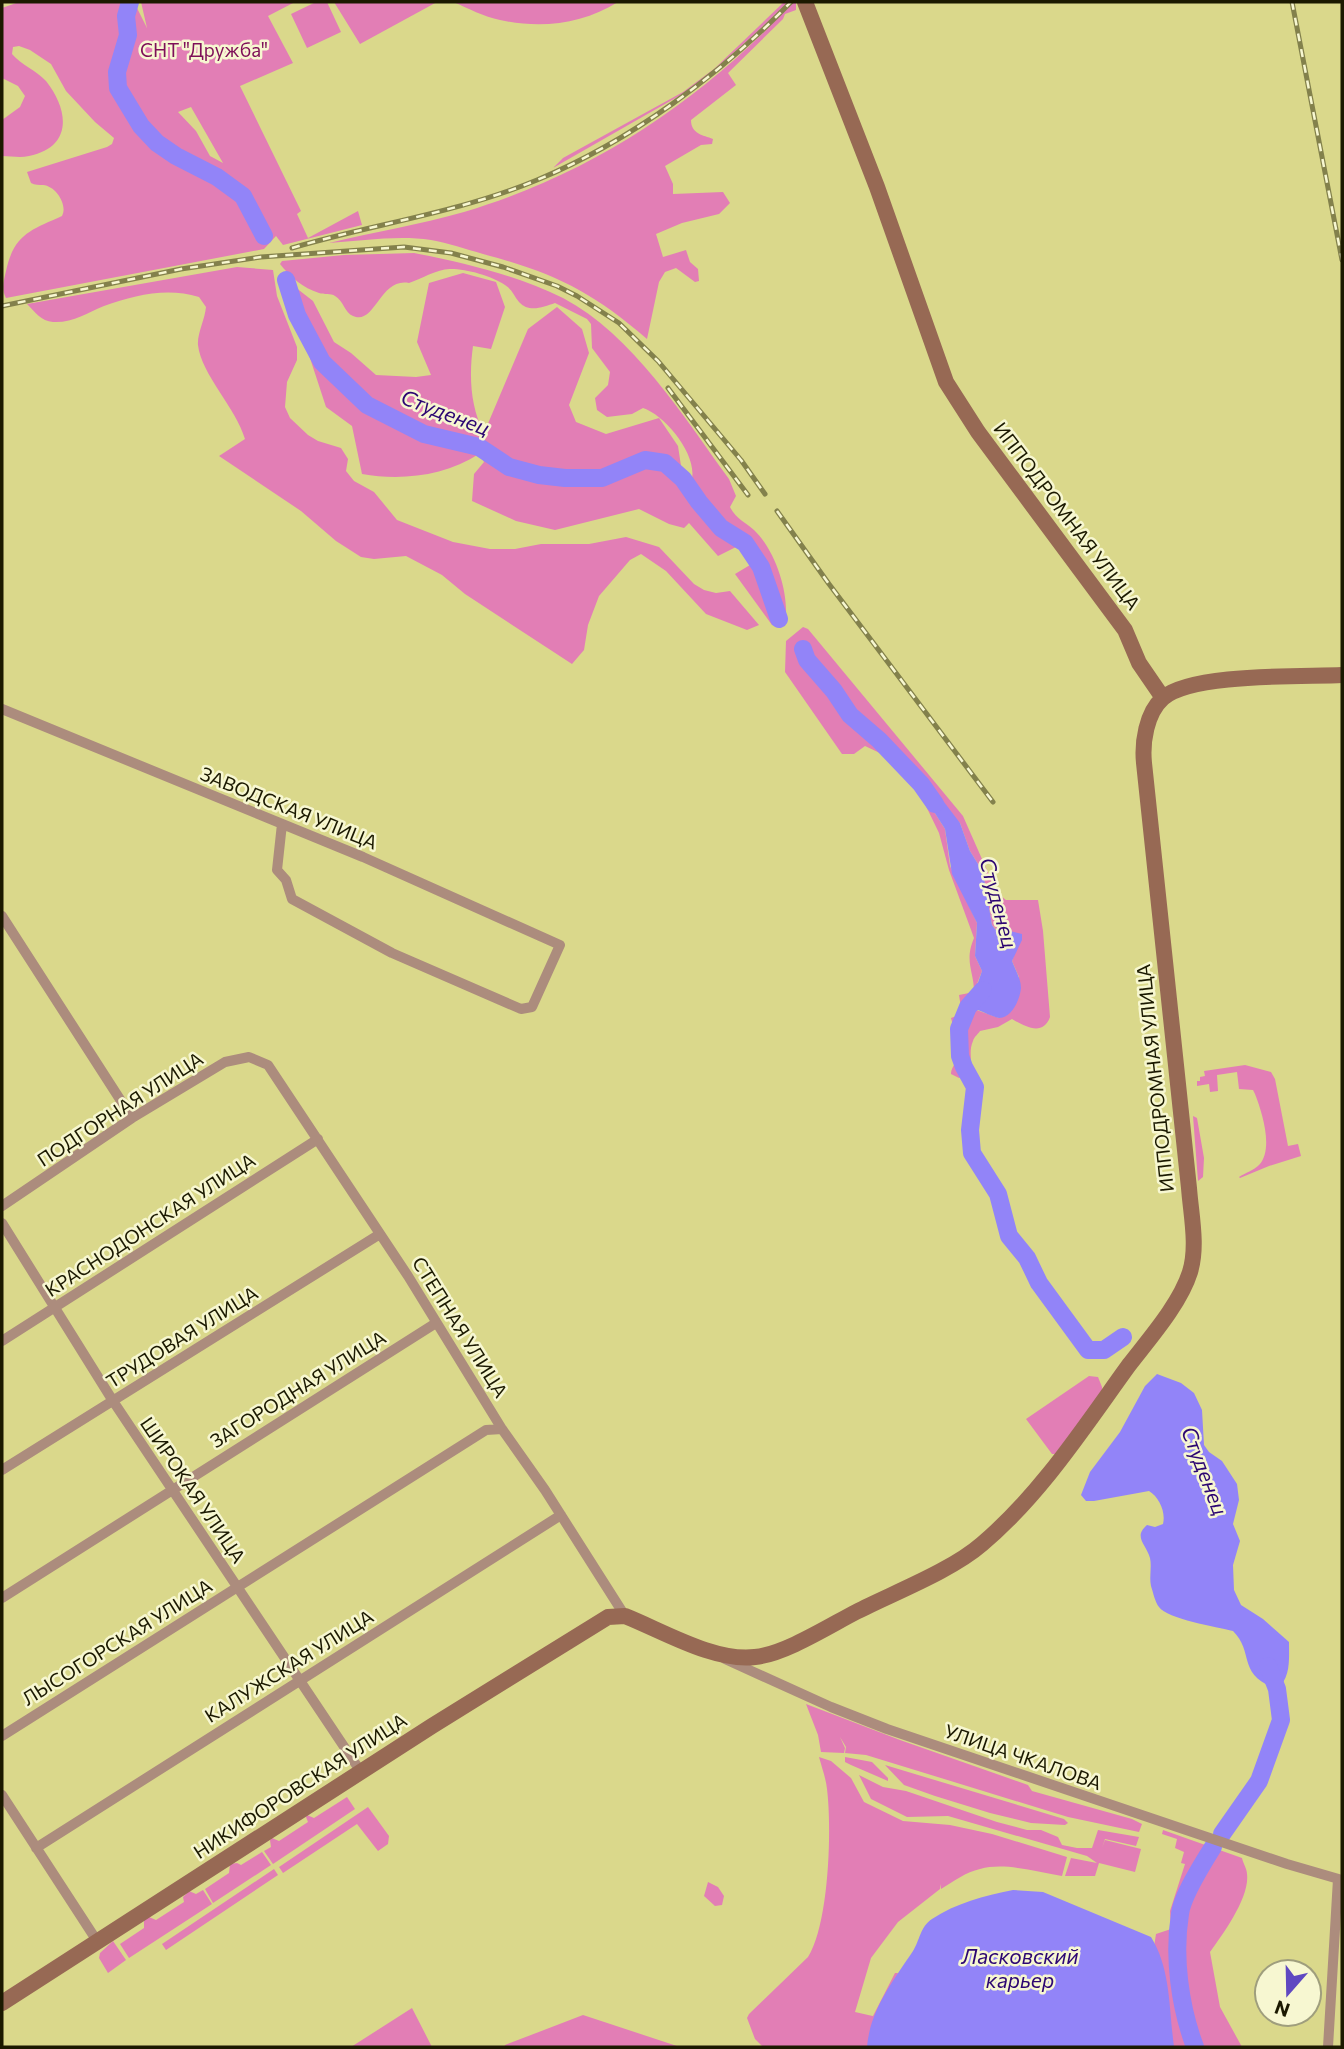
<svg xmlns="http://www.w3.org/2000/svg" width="1344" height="2049" viewBox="0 0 1344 2049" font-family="Commissioner,sans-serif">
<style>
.green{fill:#e27eb5;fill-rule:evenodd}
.water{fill:#9284f8}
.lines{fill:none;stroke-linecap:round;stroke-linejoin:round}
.river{stroke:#9284f8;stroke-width:18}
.street{stroke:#ac8c7d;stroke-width:10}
.secondary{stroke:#976954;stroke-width:16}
.rail-casing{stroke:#83814c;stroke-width:5}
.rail{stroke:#f7f7d1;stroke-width:2.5;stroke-dasharray:8;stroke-linecap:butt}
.labels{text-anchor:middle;stroke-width:5;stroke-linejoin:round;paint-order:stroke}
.park-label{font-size:19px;fill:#7e0f58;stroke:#f7f7d1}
.street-label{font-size:19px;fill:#1b1900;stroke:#f7f7d1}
.water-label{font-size:21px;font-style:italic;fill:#2c0672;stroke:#f7f7d1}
</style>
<rect width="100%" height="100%" fill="#dad88b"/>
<path class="green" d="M19,2H136V6L147,28L141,2H295L268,16L293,63L240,86L301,211L297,214L308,238L358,211L362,225L283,245L276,236L264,249L6,298C1,289 4,280 6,271C14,234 31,230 62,216C68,205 56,186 43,185C39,185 35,185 31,183L27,172L107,147L112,144L114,138L95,122L66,91L51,64L30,50L19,46L13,47L12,54C21,65 36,70 46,81C69,110 73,147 29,156C20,158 11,156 2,156V120L20,107L25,96L18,86L2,78V8ZM191,107L223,163L210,156L196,131L178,112Z
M316,2H327L341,32L307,48L291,14Z
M334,2H437L360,44Z
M453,2H618C583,24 541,29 500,20C484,17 468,8 453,2Z
M784,2H788L754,35L693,88L553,168L563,158L683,92L714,69Z
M793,2H796V10L785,14L783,19L728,73L736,85L691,120C691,134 703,135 713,139L712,144L701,145L665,166L673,184V194L723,192L730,203L719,214L682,223L656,234L663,257L686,250L690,262L698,269L699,281L695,282L676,268L665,272L659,282L647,339C591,291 554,273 483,254C466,249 448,243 431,240C397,235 362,241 329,243C374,232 419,225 464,212C592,174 703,100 793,2Z
M414,253C465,263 516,275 563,298C633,335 683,416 729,479L736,496L730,507C736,519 745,522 754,530C774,549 787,587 786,614L772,625L735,574L750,565L738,546L718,556L689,523L684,528L669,524L639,509L555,530L516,521L472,501L474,474L484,462L479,454C445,476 401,481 362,474L352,426L326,407L308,352L287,310L286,280L313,301L334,342L351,353L376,375L416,377L431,375L417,342L429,283L463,273L496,282L505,307L491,349L473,346C469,375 470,406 484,433L528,329L557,307L582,329L589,353L569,405L576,422L606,434L659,418L678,446L683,479L689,487C704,462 667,416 643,408L632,414L607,417L597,410L595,398L608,385L610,372L592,348L591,324L587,319L555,303C543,307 529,313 519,302C514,296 512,289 505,285C492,276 467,269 451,269C439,268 421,279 409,283C380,277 375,326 353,316C345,313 343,300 335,296C331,293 324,295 319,293C303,288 290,277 280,264L282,261L344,255Z
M237,267L273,270L277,296L297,347V360L287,382L285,407L290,418L308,435L318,441L341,448L348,459L346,471L354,481L374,492L397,520L453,542L490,549H515L541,544H589L626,537L659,547L694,584L704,590L716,593L730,591L759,625L747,630L706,614L666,571L641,554L630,560L599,596L588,625L584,650L572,664L465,594L442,575L406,556L374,559L361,557L336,541L301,511L219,456L245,439C236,408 201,374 198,345C197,334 205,319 206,307L199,297C167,287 135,295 104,306C87,313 73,323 53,322C41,321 35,312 27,304Z
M803,627L808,629L963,816L997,893L1006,900H1038L1043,931L1050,1017C1043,1037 1024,1026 1012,1019L998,1027L980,1031C978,1034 974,1037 973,1041C966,1057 979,1068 959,1078L951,1074C951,1068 955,1065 957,1058C960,1045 954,1030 951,1018L962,1014L959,995L974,992C974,971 964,962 974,938L949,870L939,833L911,775L882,754L865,746L854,754H842L785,672L786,641ZM922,793L960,823L970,851L983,872L992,925L1016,950L1012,961L1019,977L999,1018L968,1007L982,971L975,956L977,923L950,866L945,829Z
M1245,1065L1271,1072L1275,1079L1288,1146L1298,1144L1301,1156L1269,1166L1240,1178L1239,1177C1245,1173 1254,1170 1259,1165C1274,1149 1262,1112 1255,1094L1253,1090L1239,1089L1237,1072L1217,1075L1218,1091L1210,1092L1209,1084L1197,1086V1081H1200V1077L1205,1076L1204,1071Z
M1193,1116L1197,1118L1204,1158L1203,1177L1198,1181Z
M1089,1376L1098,1377L1102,1387V1393L1055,1454H1052L1026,1419Z
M806,1704L900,1740L1028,1785L1032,1791L1132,1819L1142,1824L1139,1832L1068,1817L866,1755L845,1753L846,1747L840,1737L845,1748L844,1753L821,1752L818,1735Z
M819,1757L831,1761L851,1778L864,1802L903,1821L950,1825L992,1834L1067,1857L1062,1876C1037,1872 1005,1862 980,1869C966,1872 954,1881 941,1889V1884L940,1889L898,1922L871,1958L855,2012L877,2017L873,2016L895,1973H898L879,2047H763L755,2039L747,2018L749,2014L808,1957C829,1924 832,1829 827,1789C826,1779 822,1768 819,1757Z
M845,1757L872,1762L888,1778V1781L851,1765L845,1762Z
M885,1765L1064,1819L1068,1823L1065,1825L1031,1823L990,1813L935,1796L904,1785Z
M859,1775L883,1787L906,1791L997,1822L1027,1830H1041L1058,1837L1062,1845L1077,1848H1092L1098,1830L1139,1837L1136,1846L1105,1839L1102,1848L1105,1840L1141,1849L1135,1872L1099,1863L1095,1876H1065L1071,1858L1097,1863L1087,1856L948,1816L907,1817L871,1799Z
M347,1797L355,1809L273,1864L264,1851L271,1847L270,1840L272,1838L279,1841L308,1822L306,1817L307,1815L314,1818Z
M368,1807L389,1836L388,1844L378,1851L357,1824L283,1873L279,1867Z
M1163,1830L1242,1858C1243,1863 1247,1869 1247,1874C1250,1897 1223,1934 1210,1952L1220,2007L1242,2047H1166L1154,1947L1156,1934L1171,1929L1170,1911L1185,1864L1181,1863L1184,1852L1175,1848L1177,1839L1162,1834Z
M262,1852L271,1865L213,1903L205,1889L229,1873L230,1864L237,1863L241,1865Z
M274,1869L278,1875L166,1950L162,1944Z
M708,1882L718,1887L724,1896L722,1905L715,1906L704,1896Z
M203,1890L212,1904L129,1958L120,1944L144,1928V1920L149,1917L156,1920L184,1902L183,1897L189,1891L196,1894Z
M113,1941L126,1960L108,1973L99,1958L100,1953Z
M412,2008L432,2047H351Z
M583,2015L680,2047H504L505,2045Z"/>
<path class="water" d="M921,784L927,786L941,798L960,823L970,851L983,872L992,925L999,934L1010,931L1022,934V940L1012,961C1015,969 1021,979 1021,988C1020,999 1012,1018 999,1018C993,1017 984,1012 978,1010L973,1013L968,1011L982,971L975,956L977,923L952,874L945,829L922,793Z
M1157,1374L1181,1383L1194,1393L1202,1410L1204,1445L1209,1452L1222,1461L1237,1484L1239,1500L1233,1524L1240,1541L1233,1565L1234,1590L1241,1605L1263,1619L1289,1642C1289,1659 1291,1678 1277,1689C1236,1674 1255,1653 1233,1631C1217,1627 1167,1619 1159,1607C1155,1602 1153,1592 1151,1586C1149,1577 1152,1567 1150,1558C1146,1544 1133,1537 1147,1525L1155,1527L1163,1524C1166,1512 1159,1497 1149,1491L1094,1501H1086L1081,1495L1090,1472L1120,1432L1145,1386Z
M1013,1890L1043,1892L1151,1937C1171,1969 1169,2010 1174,2047H867C870,2010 893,1981 913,1951C920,1940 920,1927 932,1919C956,1903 984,1896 1013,1890Z"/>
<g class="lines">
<path class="river" d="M130,2L126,16L128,35L117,72L118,88L141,126L157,143L176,156L217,177L243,196L264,236
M286,280L297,315L322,362L367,405L424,434L479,447L509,467L539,475L565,478H602L645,460L665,463L683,479L699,502L721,528L745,543L761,567L779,619
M803,649L807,660L834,691L850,715L879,740L921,784L935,804
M983,990L968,1007L959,1029L960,1056L964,1067L975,1087L970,1130L972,1153L998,1194L1009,1236L1027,1258L1039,1283L1088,1350H1104L1123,1337
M1222,1834L1259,1781L1281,1720L1277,1689L1268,1666
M1195,2047C1180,2007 1173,1957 1180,1914C1182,1896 1203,1863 1213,1847"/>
<path class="street" d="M2,709L363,857L560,945L532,1007L521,1009L392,953L292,899L286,880L277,870L282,824
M2,916L132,1118
M2,1206L132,1118L225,1062L249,1057L268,1065L408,1276L502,1429L545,1490L625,1616
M2,1223L113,1401L361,1772
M2,1341L318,1139
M2,1470L380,1234
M2,1598L436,1323
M725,1659L831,1707L887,1729L1287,1864L1342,1880
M2,1736L486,1430L502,1429
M2,1795L97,1941
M36,1848L561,1515
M1328,2047L1338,1879"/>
<path class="secondary" d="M805,2L877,187L946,382L978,432L1125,630L1139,663L1163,698
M2,2003L432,1726L608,1617L625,1616C663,1631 714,1662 755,1657C785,1654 829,1626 856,1612C893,1593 951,1571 982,1544C1041,1494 1084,1427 1129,1365C1149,1339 1180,1304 1190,1272C1198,1246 1191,1215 1189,1188L1144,763C1142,743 1146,713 1163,698C1192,673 1302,677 1342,675"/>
<g class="rail-casing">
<path id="rail" d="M1292,2L1342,260
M292,248C373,224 458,213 537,180C631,141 721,74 791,2
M2,306L181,269L261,257L404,247L451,253L503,267L557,286L577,296L619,323L658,361L741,460L765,494
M668,388L748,495
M777,511L829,584L993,802"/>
</g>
<use href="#rail" class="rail"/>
</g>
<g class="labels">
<g class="park-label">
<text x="204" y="57">СНТ "Дружба"</text>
</g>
<g class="street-label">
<text transform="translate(1067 516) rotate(53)" y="7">ИППОДРОМНАЯ УЛИЦА</text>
<text transform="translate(289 808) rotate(22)" y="7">ЗАВОДСКАЯ УЛИЦА</text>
<text transform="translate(1155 1078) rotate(-96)" y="7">ИППОДРОМНАЯ УЛИЦА</text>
<text transform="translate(120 1109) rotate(-33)" y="7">ПОДГОРНАЯ УЛИЦА</text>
<text transform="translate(150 1225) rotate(-33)" y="7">КРАСНОДОНСКАЯ УЛИЦА</text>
<text transform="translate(460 1327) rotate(58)" y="7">СТЕПНАЯ УЛИЦА</text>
<text transform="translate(182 1337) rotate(-32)" y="7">ТРУДОВАЯ УЛИЦА</text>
<text transform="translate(298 1389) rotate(-32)" y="7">ЗАГОРОДНАЯ УЛИЦА</text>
<text transform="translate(193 1490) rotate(56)" y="7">ШИРОКАЯ УЛИЦА</text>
<text transform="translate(117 1642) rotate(-32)" y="7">ЛЫСОГОРСКАЯ УЛИЦА</text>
<text transform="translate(289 1666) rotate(-32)" y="7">КАЛУЖСКАЯ УЛИЦА</text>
<text transform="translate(1023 1757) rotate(19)" y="7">УЛИЦА ЧКАЛОВА</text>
<text transform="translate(300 1786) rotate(-33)" y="7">НИКИФОРОВСКАЯ УЛИЦА</text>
</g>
<g class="water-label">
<text transform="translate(445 413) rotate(21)" y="7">Студенец</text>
<text transform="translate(998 903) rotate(75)" y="7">Студенец</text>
<text transform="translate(1204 1471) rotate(69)" y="7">Студенец</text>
<text x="1020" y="1964">Ласковский<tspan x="1020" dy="24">карьер</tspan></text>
</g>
</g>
<rect width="1344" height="2049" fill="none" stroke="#1b1900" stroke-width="7"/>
<g transform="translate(1288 1993) rotate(200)"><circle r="33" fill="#f7f7d1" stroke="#9f9e7d" stroke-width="2"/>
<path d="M0-5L12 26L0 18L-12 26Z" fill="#5f48c1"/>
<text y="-10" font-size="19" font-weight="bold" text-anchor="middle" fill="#1b1900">N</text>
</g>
</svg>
